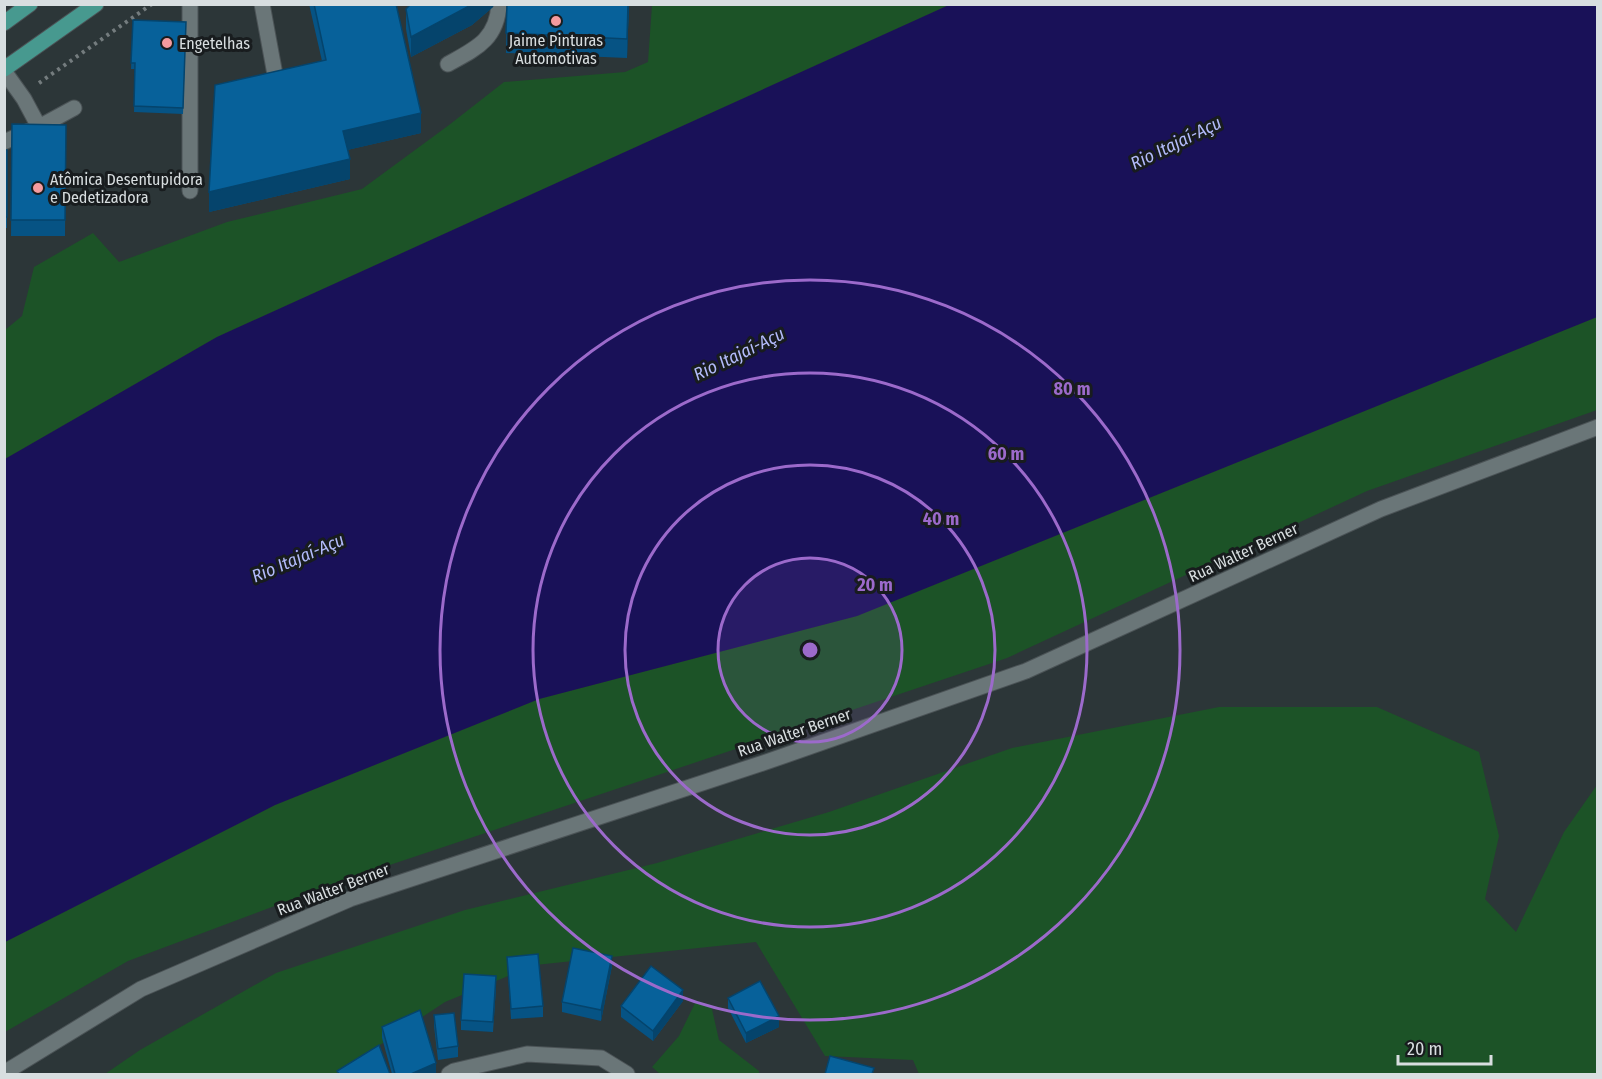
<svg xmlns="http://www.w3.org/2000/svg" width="1602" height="1079" viewBox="0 0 1602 1079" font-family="'Fira Sans Condensed',sans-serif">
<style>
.green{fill:#1c5327}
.water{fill:#191158}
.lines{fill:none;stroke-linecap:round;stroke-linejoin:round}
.service-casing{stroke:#4b5356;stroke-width:17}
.minor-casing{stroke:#4b5356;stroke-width:17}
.tertiary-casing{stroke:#4b5356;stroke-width:17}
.primary-casing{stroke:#4b5356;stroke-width:17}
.path{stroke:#747c7e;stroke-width:4;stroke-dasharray:3 4.5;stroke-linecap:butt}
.service{stroke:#6a7678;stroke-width:15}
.minor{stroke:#6a7678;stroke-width:15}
.tertiary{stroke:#6a7678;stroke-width:15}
.primary{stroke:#47998f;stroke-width:15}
.wall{fill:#065384}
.shaded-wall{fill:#05446c}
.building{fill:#07619a;stroke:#05446c;stroke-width:1.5}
.ring{fill:none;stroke:#9c6acb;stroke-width:3}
.poi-dot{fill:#f49b9f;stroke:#181c1e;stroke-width:2}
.labels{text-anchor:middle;stroke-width:6;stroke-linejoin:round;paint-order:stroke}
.poi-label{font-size:16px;fill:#d8dee0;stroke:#181c1e;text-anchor:start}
.street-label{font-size:16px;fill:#d8dee0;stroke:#181c1e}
.water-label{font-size:18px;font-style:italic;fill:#b3bbfa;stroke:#181c1e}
.centre{fill:#9c6acb;stroke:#181c1e;stroke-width:3}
.ring-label{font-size:18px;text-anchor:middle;font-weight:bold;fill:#9c6acb;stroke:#181c1e;stroke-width:6;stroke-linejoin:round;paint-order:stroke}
</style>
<rect width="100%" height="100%" fill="#2c3638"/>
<path class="green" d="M652,5H949L217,337L5,459V330L22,316L34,267L93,233L119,262L227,222L362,189L449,125L504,82L625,72L648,62Z
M1597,317V410L1367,491L1007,658L333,884L128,961L5,1032V942L275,805L539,699L857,616Z
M1219,707H1377L1479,752L1499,836L1485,899L1516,932L1564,832L1597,785V1074H919L913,1060L825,1056L756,942L535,965L445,1002L336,1074H105L140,1050L276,973L465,910L657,863L829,812L1012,748Z
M696,1001L711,1005L719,1040L759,1071V1074H660L652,1067L679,1036Z"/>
<path class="water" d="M949,5H1597V317L857,616L539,699L275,805L5,942V459L217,337Z"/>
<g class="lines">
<g class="service-casing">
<path id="service" d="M190,4V191
M262,4L276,80
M448,64C475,49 497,40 499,4
M4,71L24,99L39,127L74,108
M4,142L29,131"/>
</g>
<g class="minor-casing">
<path id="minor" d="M449,1074L454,1071L527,1054L601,1058L627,1074"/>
</g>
<g class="tertiary-casing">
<path id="tertiary" d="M4,1073L141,989L350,899L766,762L1026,671L1381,509L1598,427"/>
</g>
<g class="primary-casing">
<path id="primary" d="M4,23L30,4
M4,69L96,4"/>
</g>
<path class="path" d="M39,83L152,4"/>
<use href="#service" class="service"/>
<use href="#minor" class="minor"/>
<use href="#tertiary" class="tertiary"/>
<use href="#primary" class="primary"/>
</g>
<path class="wall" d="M309,4H396L421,133L347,150L350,179L209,212L322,61Z
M408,4H494L493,7L472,25L411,57L406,29V9L409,7Z
M507,4H629L627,58L506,53Z
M133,20L186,22L183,114L134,112L135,69H131Z
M12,124L66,125L65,236H11Z
M4,150H7V228H4Z
M507,957L543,1006V1017L511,1019Z
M612,966L601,1021L562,1012V1002Z
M496,987L493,1032L461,1030V1020Z
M728,998L779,1027L746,1043L728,1008Z
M683,1001L653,1041L621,1017V1006Z
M434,1015L458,1046V1057L438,1060L434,1026Z
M382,1027L436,1074H392L382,1038Z"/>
<path class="shaded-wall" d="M473,4H494L493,7L472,25L411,57V37Z
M628,4H629L627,58V39Z
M421,113V133L343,151V131Z
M350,159V179L209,212V192Z
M612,956V966L601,1021V1010Z
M683,990V1001L653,1041V1031Z
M779,1016V1027L746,1043V1033Z
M436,1063V1074H411Z"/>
<path class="building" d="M314,4H396L421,113L343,131L350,159L209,192L215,85L326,60Z
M411,4H473L411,37L406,9Z
M507,4H628L627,39L506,33Z
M133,20L186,22L183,108L134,106L135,63H131Z
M12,124L66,125L65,220H11Z
M4,150H7V217H4Z
M573,948L612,956L601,1010L562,1002Z
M538,954L543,1006L511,1009L507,957Z
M651,966L683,990L653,1031L621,1006Z
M464,974L496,976L493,1022L461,1020Z
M760,981L779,1016L746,1033L728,998Z
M420,1010L436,1063L411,1074H395L382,1027Z
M454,1013L458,1046L438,1049L434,1015Z
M379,1045L390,1074H339L337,1071Z
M830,1056L874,1068L872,1074H825Z"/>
<circle cx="810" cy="650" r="92" fill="#9c6acb" fill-opacity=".12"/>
<g class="ring">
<circle cx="810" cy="650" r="92"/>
<circle cx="810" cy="650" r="185"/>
<circle cx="810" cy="650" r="277"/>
<circle cx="810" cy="650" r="370"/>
</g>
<g class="poi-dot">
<circle cx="556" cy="21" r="6"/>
<circle cx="167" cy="43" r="6"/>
<circle cx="38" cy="188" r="6"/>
</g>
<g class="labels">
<g class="poi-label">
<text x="556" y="46" text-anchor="middle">Jaime Pinturas<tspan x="556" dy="18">Automotivas</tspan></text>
<text x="179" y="49">Engetelhas</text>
<text x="50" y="185">Atômica Desentupidora<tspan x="50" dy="18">e Dedetizadora</tspan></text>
</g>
<g class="street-label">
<text transform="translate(1243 552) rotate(-25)" y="6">Rua Walter Berner</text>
<text transform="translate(794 732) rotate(-19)" y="6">Rua Walter Berner</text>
<text transform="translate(333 889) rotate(-21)" y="6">Rua Walter Berner</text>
</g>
<g class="water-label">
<text transform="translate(1176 143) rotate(-26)" y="6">Rio Itajaí-Açu</text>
<text transform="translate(739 354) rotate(-26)" y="6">Rio Itajaí-Açu</text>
<text transform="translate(298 558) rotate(-23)" y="6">Rio Itajaí-Açu</text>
</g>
</g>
<circle cx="810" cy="650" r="9" class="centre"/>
<g class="ring-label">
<text x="1072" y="395">80 m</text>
<text x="1006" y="460">60 m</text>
<text x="941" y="525">40 m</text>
<text x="875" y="591">20 m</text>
</g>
<rect width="1602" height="1079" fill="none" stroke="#d8dee0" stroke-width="12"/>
<path d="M1398 1055v9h93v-9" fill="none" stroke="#d8dee0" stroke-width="3"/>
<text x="1407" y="1055" font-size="18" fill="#d8dee0" stroke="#181c1e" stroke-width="4.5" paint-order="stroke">20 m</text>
</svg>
